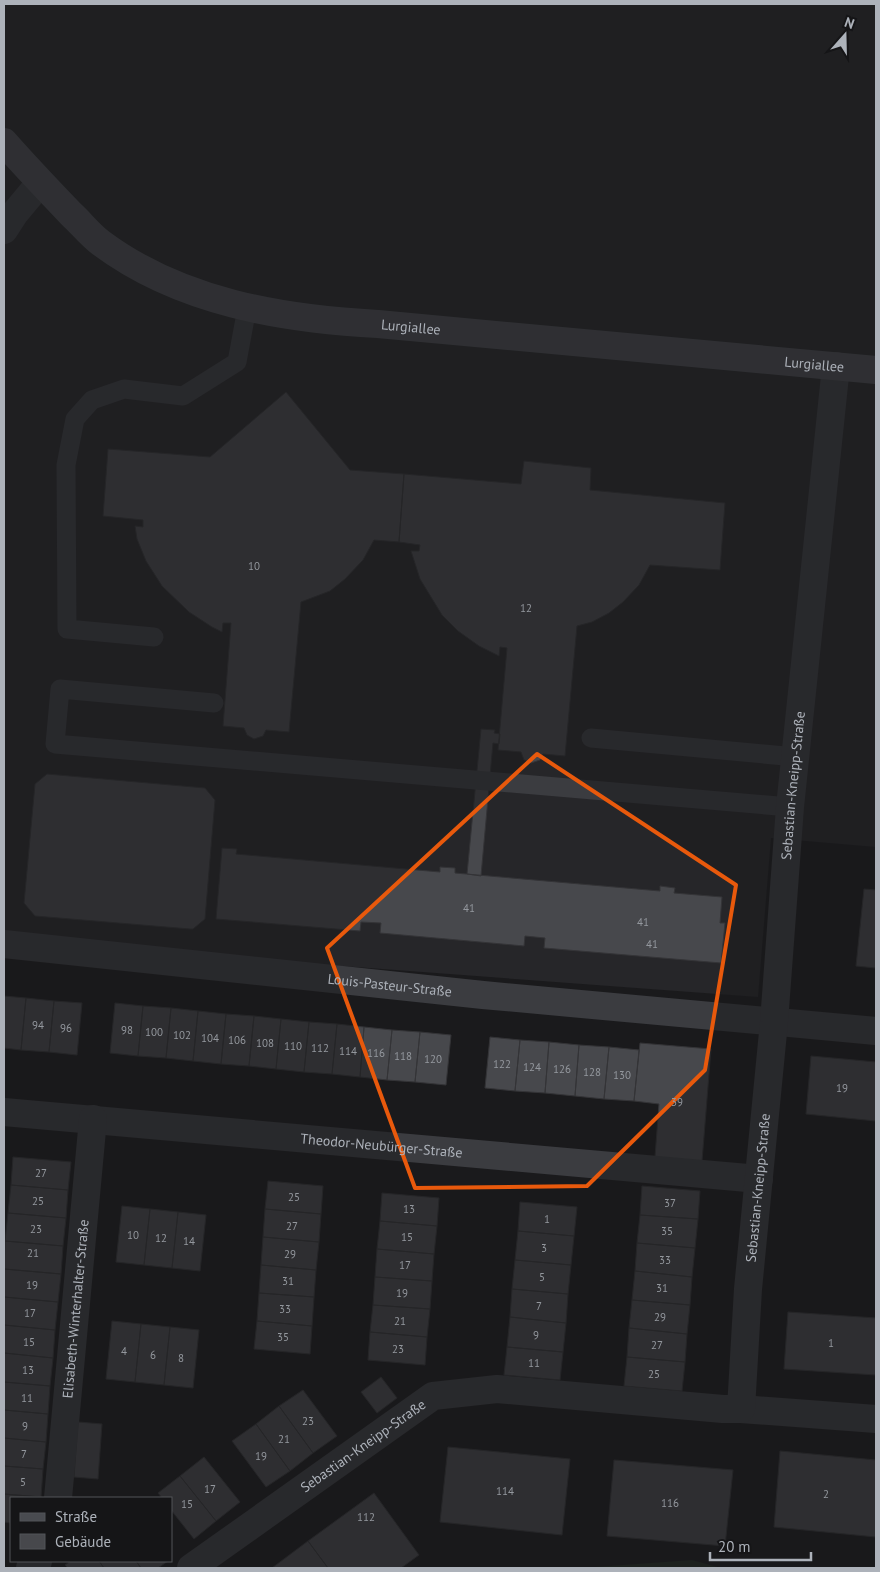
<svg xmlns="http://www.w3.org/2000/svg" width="880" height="1572" viewBox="0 0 880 1572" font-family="'PT Sans',sans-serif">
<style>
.built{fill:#262629}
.green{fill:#222a22}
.building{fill:#47484c;stroke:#343437}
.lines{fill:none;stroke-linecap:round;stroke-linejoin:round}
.lane{stroke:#3b3c40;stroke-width:19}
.street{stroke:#3b3c40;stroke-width:28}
.secondary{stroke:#494b50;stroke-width:28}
.marked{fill:none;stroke:#e8590c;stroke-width:4;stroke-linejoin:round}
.labels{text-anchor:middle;stroke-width:4;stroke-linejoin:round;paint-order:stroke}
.number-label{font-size:11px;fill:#94989e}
.street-label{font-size:14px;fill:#adb2ba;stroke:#151517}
</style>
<rect width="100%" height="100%" fill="#1a1a1c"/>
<path class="built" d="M4,4H876V847L771,838L758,997L4,941Z"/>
<path class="green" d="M692,1560L721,1568H581Z"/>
<path class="building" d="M286,392L350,470L404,474L399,542L374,540L363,560L345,579L330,591L301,602L289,732L266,730L263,736L254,739L247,735L244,728L223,726L231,623H223L222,632L212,627L189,612L162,586L146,561L137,539L135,526L143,527V520L103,516L108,449L210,457Z
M524,461L591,468L590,490L725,503L720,570L650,565L639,585L623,602L609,613L592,622L577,626L565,756L543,754L540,760L531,763L524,760L521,752L498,750L507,648L500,647L499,656L479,646L458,631L442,615L420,579L411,551H419L420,545L399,542L404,474L521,484Z
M481,729L495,730L494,733L500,734L499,744L493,743L481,876L467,874Z
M47,774L205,788L215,800L205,919L193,929H190L35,916L24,903L35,784Z
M222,848L237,849L236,854L440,872V867L455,868V873L660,891V886L675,888L674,893L722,897L720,923H725L721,963L544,948L545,938L525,936L524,946L380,933L381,923L361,922L360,931L216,919Z
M864,889L876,890V968L856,966Z
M4,996L26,998L21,1050L4,1048Z
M26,998L54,1001L49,1052L21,1050Z
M54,1001L82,1003L77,1055L49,1052Z
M115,1003L143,1006L138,1056L110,1053Z
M143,1006L171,1008L166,1058L138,1056Z
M171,1008L198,1011L193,1061L166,1058Z
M198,1011L226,1014L221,1064L193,1061Z
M226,1014L254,1016L249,1066L221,1064Z
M254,1016L281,1019L276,1069L249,1066Z
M281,1019L309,1022L304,1072L276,1069Z
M309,1022L337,1024L332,1074L304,1072Z
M337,1024L364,1027L360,1077L332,1074Z
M364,1027L392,1030L387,1080L360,1077Z
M392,1030L420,1032L415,1082L387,1080Z
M420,1032L451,1035L446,1085L415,1082Z
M490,1037L520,1040L515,1091L485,1088Z
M520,1040L549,1042L545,1093L515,1091Z
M549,1042L579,1045L575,1096L545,1093Z
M640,1043L711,1049L702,1161L655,1157L659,1104L634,1101Z
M579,1045L609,1047L604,1099L575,1096Z
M609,1047L639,1050L634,1101L604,1099Z
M811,1056L876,1062V1121L806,1114Z
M13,1157L71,1162L68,1190L11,1185Z
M268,1181L323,1186L321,1214L265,1209Z
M11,1185L68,1190L66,1218L8,1213Z
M642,1186L700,1191L698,1219L640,1215Z
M382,1193L439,1198L437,1226L380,1221Z
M520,1202L577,1207L574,1236L518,1231Z
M122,1206L150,1209L144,1265L116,1262Z
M150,1209L178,1212L172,1268L144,1265Z
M265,1209L321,1214L319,1242L263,1237Z
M178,1212L206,1215L200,1271L172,1268Z
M8,1213L66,1218L63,1246L5,1241Z
M640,1215L698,1219L695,1248L637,1243Z
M380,1221L437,1226L434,1254L377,1249Z
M518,1231L574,1236L571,1265L515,1260Z
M263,1237L319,1242L316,1270L261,1265Z
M5,1241L63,1246L61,1274L4,1269Z
M637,1243L695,1248L692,1277L635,1271Z
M377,1249L434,1254L432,1281L375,1277Z
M515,1260L571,1265L568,1294L512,1289Z
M261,1265L316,1270L314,1297L259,1293Z
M4,1269L61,1274L58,1302L4,1297Z
M635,1271L692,1277L690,1305L632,1300Z
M375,1277L432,1281L430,1309L373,1305Z
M512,1289L568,1294L566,1323L510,1317Z
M259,1293L314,1297L312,1326L257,1321Z
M4,1297L58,1302L55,1330L4,1325Z
M632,1300L690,1305L687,1334L629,1328Z
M373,1305L430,1309L427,1337L370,1332Z
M788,1312L876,1318V1375L784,1369Z
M510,1317L566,1323L563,1352L507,1347Z
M112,1321L141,1324L135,1382L106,1379Z
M257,1321L312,1326L310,1354L254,1349Z
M141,1324L170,1327L164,1385L135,1382Z
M4,1325L55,1330L53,1358L4,1353Z
M170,1327L199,1330L193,1388L164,1385Z
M629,1328L687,1334L685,1362L627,1357Z
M370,1332L427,1337L425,1365L368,1360Z
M507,1347L563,1352L560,1380L504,1375Z
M4,1353L53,1358L50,1386L4,1382Z
M627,1357L685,1362L682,1391L624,1386Z
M381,1377L397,1398L377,1413L361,1392Z
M4,1382L50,1386L48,1414L4,1410Z
M303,1390L337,1436L313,1453L279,1406Z
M279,1406L313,1453L290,1471L256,1424Z
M4,1410L48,1414L46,1442L4,1438Z
M78,1422L102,1424L98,1479L74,1477Z
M256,1424L290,1471L266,1487L232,1441Z
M4,1438L46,1442L43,1469L4,1466Z
M448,1447L570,1459L562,1535L440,1522Z
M780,1451L876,1460V1537L774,1527Z
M204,1457L240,1502L216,1521L180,1476Z
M614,1460L733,1470L725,1546L607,1536Z
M4,1466L43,1469L41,1497L4,1494Z
M180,1476L216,1521L194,1539L171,1510V1498H162L158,1493Z
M374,1493L419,1555L401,1568H328L308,1541Z
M4,1494L41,1497L40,1498H11V1523L4,1522Z
M308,1541L328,1568H272Z
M71,1561H99L104,1568H68L65,1565Z
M99,1561H136L141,1568H104Z
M136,1561H168L158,1568H141Z"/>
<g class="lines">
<path class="lane" d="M154,637L67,629L66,465L75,419L92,400L124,389L183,396L237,362L247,308
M214,703L60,689L55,744L790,807
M591,738L796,757"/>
<g class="street">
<path d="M4,230L15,213L40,183"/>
<path id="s1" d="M4,944L483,995L876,1031"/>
<path id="s2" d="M4,1112L759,1179"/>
<path d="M741,1409L876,1419"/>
<path id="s3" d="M58,1498L93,1119"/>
<path d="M30,1568L38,1561"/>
<path id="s4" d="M191,1568L433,1396L497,1389L723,1409H741L748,1289L774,1022L790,807L836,366"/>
</g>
<path class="secondary" id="s5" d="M4,142C26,167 48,190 71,214C81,223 90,235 101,243C180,302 282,319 378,324L876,370"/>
</g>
<path d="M0 0H880V1572H0ZM537,754L736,885L705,1070L587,1186L415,1188L327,948Z" fill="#1a1a1c" fill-opacity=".55" fill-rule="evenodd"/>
<path class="marked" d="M537,754L736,885L705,1070L587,1186L415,1188L327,948Z"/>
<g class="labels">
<g class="number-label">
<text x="254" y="570">10</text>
<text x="526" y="612">12</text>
<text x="469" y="912">41</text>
<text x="643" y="926">41</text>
<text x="652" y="948">41</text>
<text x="38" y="1029">94</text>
<text x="66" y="1032">96</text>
<text x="127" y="1034">98</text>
<text x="154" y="1036">100</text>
<text x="182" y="1039">102</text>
<text x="210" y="1042">104</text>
<text x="237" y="1044">106</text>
<text x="265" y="1047">108</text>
<text x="293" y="1050">110</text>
<text x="320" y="1052">112</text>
<text x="348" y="1055">114</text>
<text x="376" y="1057">116</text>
<text x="403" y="1060">118</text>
<text x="433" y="1063">120</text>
<text x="502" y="1068">122</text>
<text x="532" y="1071">124</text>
<text x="562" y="1073">126</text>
<text x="592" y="1076">128</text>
<text x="622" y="1079">130</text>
<text x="842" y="1092">19</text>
<text x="677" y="1106">39</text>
<text x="41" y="1177">27</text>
<text x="294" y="1201">25</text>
<text x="38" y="1205">25</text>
<text x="670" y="1207">37</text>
<text x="409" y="1213">13</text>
<text x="547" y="1223">1</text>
<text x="292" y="1230">27</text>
<text x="36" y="1233">23</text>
<text x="667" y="1235">35</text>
<text x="133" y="1239">10</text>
<text x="407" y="1241">15</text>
<text x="161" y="1242">12</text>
<text x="189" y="1245">14</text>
<text x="544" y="1252">3</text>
<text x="33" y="1257">21</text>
<text x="290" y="1258">29</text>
<text x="665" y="1264">33</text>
<text x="405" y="1269">17</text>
<text x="542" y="1281">5</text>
<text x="288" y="1285">31</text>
<text x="32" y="1289">19</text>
<text x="662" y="1292">31</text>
<text x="402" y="1297">19</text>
<text x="539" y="1310">7</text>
<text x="285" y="1313">33</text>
<text x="30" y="1317">17</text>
<text x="660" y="1321">29</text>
<text x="400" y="1325">21</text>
<text x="536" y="1339">9</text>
<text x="283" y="1341">35</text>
<text x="29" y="1346">15</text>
<text x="831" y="1347">1</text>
<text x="657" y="1349">27</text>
<text x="398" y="1353">23</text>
<text x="124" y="1355">4</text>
<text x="153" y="1359">6</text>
<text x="181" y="1362">8</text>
<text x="534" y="1367">11</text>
<text x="28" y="1374">13</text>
<text x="654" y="1378">25</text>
<text x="27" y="1402">11</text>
<text x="308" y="1425">23</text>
<text x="25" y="1430">9</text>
<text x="284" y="1443">21</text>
<text x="24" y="1458">7</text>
<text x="261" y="1460">19</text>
<text x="23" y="1486">5</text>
<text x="210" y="1493">17</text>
<text x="505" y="1495">114</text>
<text x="826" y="1498">2</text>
<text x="670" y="1507">116</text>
<text x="187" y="1508">15</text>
<text x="366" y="1521">112</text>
</g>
<g class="street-label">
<text dy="5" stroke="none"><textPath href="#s5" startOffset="466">Lurgiallee</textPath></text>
<text dy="5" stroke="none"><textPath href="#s5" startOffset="871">Lurgiallee</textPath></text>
<text dy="5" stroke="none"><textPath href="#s4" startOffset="1232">Sebastian-Kneipp-Straße</textPath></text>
<text dy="5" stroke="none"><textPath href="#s1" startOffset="388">Louis-Pasteur-Straße</textPath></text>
<text dy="5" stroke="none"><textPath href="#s2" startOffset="379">Theodor-Neubürger-Straße</textPath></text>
<text dy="5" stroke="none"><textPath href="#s4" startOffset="828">Sebastian-Kneipp-Straße</textPath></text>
<text dy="5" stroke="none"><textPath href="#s3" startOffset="190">Elisabeth-Winterhalter-Straße</textPath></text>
<text dy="5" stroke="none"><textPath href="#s4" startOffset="211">Sebastian-Kneipp-Straße</textPath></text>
</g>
</g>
<rect width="880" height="1572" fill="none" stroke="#adb2ba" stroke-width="10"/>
<rect x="10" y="1497" width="162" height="65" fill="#151517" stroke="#525458"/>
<rect x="20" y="1513" width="25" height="8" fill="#494b50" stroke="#525458"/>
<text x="55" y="1522" font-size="15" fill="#adb2ba">Straße</text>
<rect x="20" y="1534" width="25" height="15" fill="#47484c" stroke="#525458"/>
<text x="55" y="1547" font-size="15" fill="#adb2ba">Gebäude</text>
<g transform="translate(845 35) rotate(20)" stroke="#151517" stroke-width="4" paint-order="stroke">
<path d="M0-4L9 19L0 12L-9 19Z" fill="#adb2ba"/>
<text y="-8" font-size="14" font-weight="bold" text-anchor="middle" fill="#adb2ba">N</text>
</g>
<path d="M710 1552v8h101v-8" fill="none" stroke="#adb2ba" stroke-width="2.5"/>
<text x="718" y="1552" font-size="15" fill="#adb2ba" stroke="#151517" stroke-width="4" paint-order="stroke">20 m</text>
</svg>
